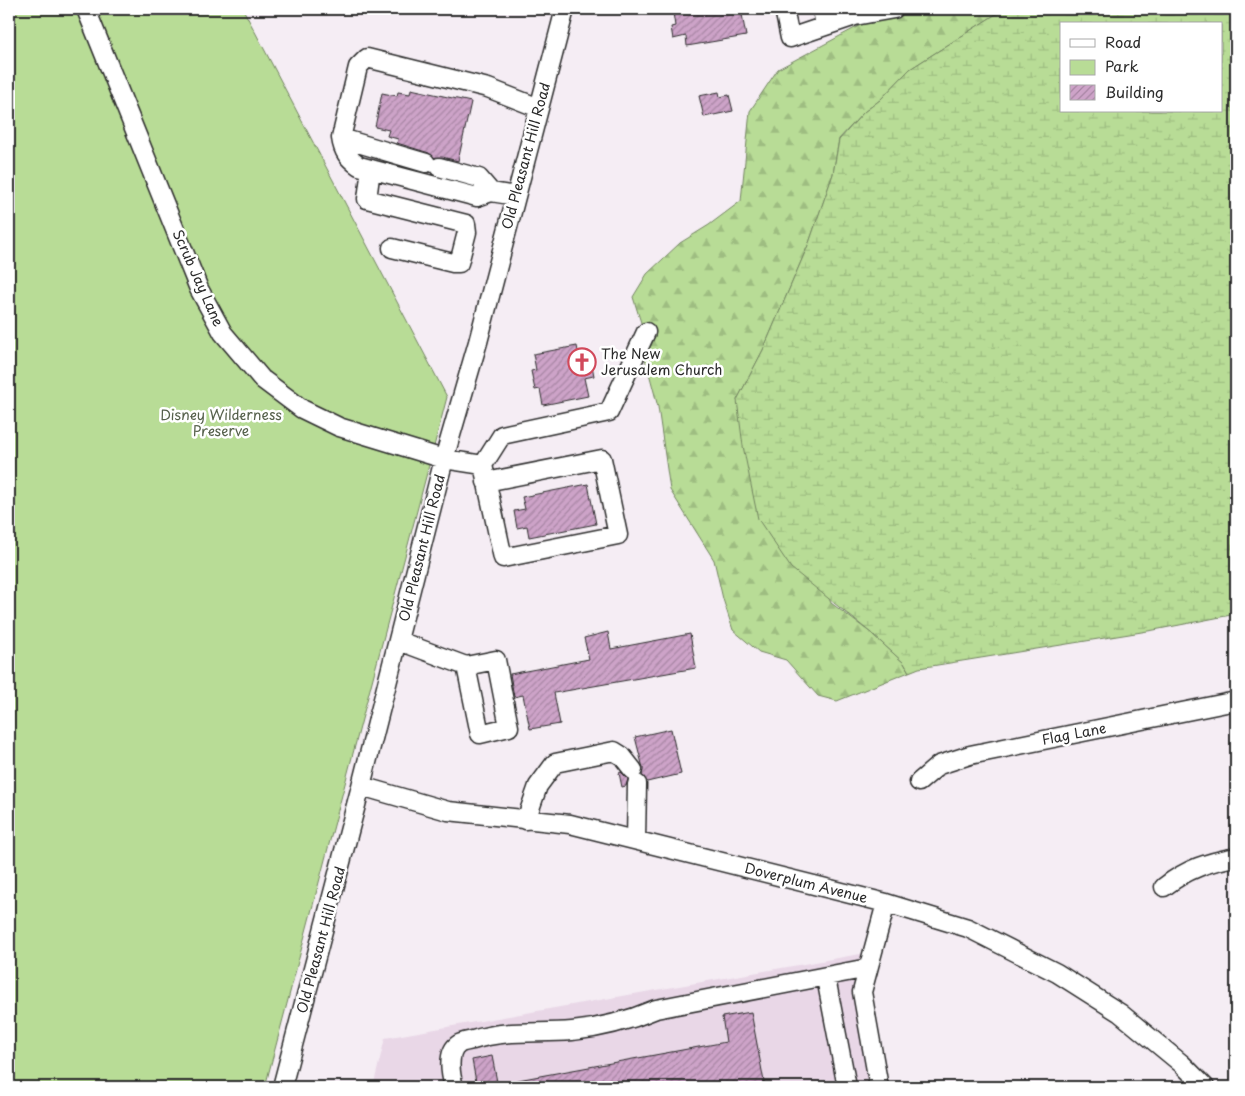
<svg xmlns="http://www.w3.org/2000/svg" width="1245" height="1096" viewBox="0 0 1245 1096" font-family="'Playpen Sans',sans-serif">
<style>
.built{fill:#e9d7e7}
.forest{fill:url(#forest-firs);stroke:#728460}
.wetland{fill:url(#wetland-marsh);stroke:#728460;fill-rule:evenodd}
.park{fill:#b8dc96;stroke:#728460}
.building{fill:url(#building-hatch);stroke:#2b2b2b}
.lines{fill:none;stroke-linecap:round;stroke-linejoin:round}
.minor-casing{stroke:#2b2b2b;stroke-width:21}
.minor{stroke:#fff;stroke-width:18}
.labels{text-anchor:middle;stroke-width:5;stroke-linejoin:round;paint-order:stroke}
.street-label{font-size:14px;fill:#2b2b2b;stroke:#fff}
.poi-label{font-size:14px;fill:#2b2b2b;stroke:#fff;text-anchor:start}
.park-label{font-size:14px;fill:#55604b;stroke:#fff}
</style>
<defs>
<pattern id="forest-firs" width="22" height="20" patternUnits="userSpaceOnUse" patternTransform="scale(1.25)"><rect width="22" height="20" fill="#b8dc96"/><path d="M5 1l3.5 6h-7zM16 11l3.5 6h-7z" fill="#9ebd81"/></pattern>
<pattern id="wetland-marsh" width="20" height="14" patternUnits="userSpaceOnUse" patternTransform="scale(1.25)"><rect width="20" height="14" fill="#b8dc96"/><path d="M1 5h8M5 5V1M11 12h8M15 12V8" fill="none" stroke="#9ebd81"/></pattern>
<pattern id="building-hatch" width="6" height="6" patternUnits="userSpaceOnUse" patternTransform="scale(1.25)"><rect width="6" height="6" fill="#cda3c8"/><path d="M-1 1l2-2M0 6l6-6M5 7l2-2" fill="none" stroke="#a785a3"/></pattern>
</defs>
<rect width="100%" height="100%" fill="#f5edf4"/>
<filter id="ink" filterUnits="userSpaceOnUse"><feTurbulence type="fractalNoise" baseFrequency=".02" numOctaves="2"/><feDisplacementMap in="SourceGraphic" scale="10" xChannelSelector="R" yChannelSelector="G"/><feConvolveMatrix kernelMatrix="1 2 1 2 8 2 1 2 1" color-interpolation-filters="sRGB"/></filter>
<g filter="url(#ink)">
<path class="built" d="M866,953L873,1087H373L385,1038Z"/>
<path class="forest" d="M900,9H1004L910,69L880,100L864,112L839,139L833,174L809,243L763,350L737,400L831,603L871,633L904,663L909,672L837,701L818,696L786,660L759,652L733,630L723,599L714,560L670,490L658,407L645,358L643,329L633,297L647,274L680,243L709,225L741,201L750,111L778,69L887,11Z"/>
<path class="wetland" d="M1004,9H1236V614L1154,630L919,668L909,672L904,663L871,633L791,568L758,519L743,446L737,400L763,350L809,243L833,174L839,140L864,112L880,100L910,69ZM1061,24H1221V111H1061Z"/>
<path class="park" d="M9,9H243L447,397L265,1087H9Z"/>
<path class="building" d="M697,9H741L746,36L687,46L686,36L673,39L671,27L675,26L673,13Z
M411,89L471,102L458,161L442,157L435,158L429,153L397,143L398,139L387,136L389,130L375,127L382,93L397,96L398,92L410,94Z
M719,92L720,97L729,95L733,111L704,117L699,96Z
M577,346L580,362L591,360L594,376L584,378L588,396L543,405L540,389L535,390L531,371L536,370L533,354Z
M588,484L596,524L529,537L527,526L517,528L514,511L525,509L522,497Z
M608,632L611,649L690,634L696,668L554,693L560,724L530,729L523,695L514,697L510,674L589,659L584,638Z
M671,729L681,774L647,782L642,775L643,768L635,737Z
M621,772L628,779L626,786L622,787L619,773Z
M751,1012L765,1087H507V1082L726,1042L722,1017Z
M492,1056L498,1087H477L472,1060Z"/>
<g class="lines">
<g class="minor-casing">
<path id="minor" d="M86,9L199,289L223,333L262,379L302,409L339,427L444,459L483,465L503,558L618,535L602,459L486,482
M784,9L790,38L855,16L894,9
M822,9L825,26
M341,138L426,163
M439,167L479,178L491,192
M371,169L367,199L466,224L467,232L459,263H453L392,248
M516,196L491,192L477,197L359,166C348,158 343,152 341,138L358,67L367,58L488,88L539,108
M483,465L502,435L609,412L646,332
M399,641L466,666L496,660L509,727L480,734L466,666
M919,782L939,765L970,755L1236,701
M361,786L448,811L570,824L886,903L968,928L1057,973L1120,1013L1182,1064L1205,1087
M526,820L538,786L555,763L614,751L622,756L633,770
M636,840L637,784
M1164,887C1187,869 1208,862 1236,857
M826,978L847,1087
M282,1087L361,786L444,459L478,342L565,9
M454,1087C451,1076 446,1052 459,1044C462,1042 469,1041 473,1040C506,1029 538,1034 572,1031C602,1028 628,1021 656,1009L868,968
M879,1087L862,992L886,903"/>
</g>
<use href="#minor" class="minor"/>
</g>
</g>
<defs>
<g id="church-ring" transform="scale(1.4375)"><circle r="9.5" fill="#fff" stroke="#d1495b" stroke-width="1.5"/><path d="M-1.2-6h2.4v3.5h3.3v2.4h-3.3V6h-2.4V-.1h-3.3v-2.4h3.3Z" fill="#d1495b"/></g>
</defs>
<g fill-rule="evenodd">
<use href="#church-ring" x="582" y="362"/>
</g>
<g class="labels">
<g class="street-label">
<text transform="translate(526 156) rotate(-75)" y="5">Old Pleasant Hill Road</text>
<text transform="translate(198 278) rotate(66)" y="5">Scrub Jay Lane</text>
<text transform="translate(422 548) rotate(-76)" y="5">Old Pleasant Hill Road</text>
<text transform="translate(1074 734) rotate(-11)" y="5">Flag Lane</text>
<text transform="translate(806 883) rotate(14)" y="5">Doverplum Avenue</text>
<text transform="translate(321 940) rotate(-75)" y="5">Old Pleasant Hill Road</text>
</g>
<g class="poi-label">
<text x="601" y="359">The New<tspan x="601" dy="16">Jerusalem Church</tspan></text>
</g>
<g class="park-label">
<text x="221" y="420">Disney Wilderness<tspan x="221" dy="16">Preserve</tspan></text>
</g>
</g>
<rect width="1245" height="1096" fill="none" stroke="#fff" stroke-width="30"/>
<rect x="15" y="15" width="1215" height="1066" fill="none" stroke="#2b2b2b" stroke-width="2" filter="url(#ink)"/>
<rect x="1060" y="22" width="162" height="90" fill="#ffffff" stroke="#aaaaaa"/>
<rect x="1070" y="39" width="25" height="8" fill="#ffffff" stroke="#aaaaaa"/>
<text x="1105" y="48" font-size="15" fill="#2b2b2b">Road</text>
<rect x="1070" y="60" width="25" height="15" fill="#b8dc96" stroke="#aaaaaa"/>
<text x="1105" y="72" font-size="15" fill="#2b2b2b">Park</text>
<rect x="1070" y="85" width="25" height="15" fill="url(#building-hatch)" stroke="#aaaaaa"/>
<text x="1105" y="98" font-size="15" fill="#2b2b2b">Building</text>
</svg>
